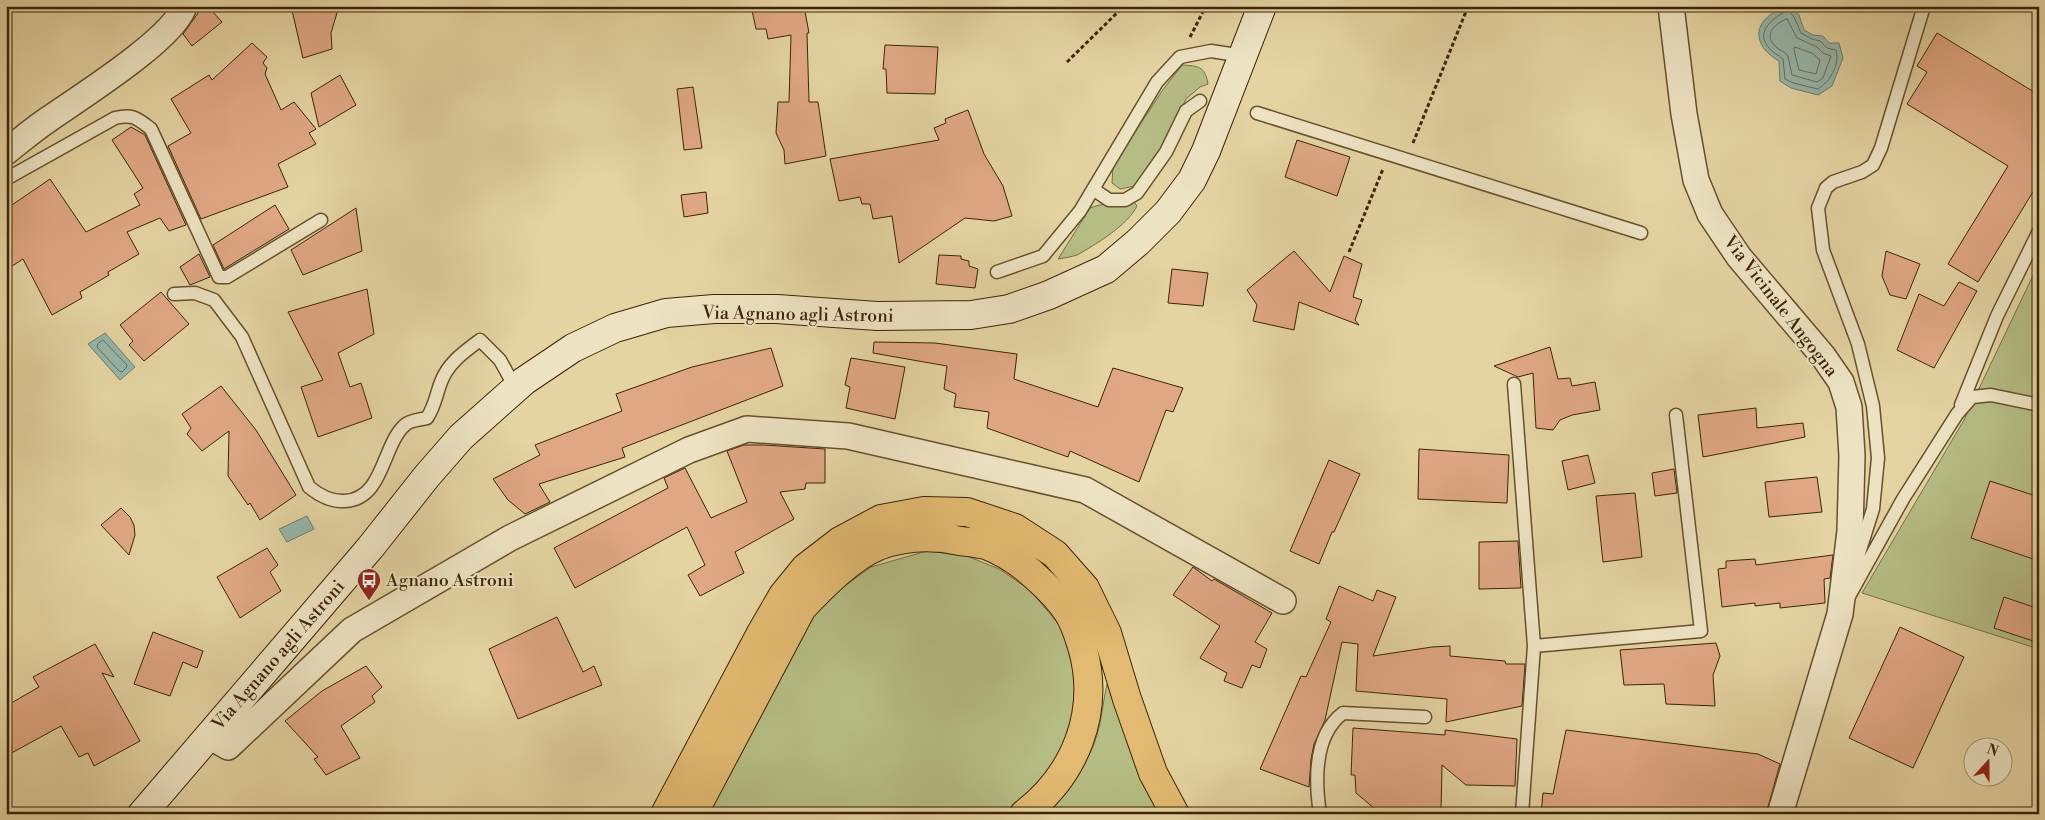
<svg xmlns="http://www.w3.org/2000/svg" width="2045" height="820" viewBox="0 0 2045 820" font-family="'Libre Bodoni',serif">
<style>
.green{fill:#b5bc84;stroke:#787045}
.water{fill:#96b7ab;stroke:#727c69}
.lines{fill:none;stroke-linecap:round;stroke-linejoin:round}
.shore{stroke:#696e58;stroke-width:1}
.building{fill:#e0a784;stroke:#3c2406}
.lane-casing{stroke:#66502d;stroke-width:15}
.street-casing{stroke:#66502d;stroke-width:28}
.secondary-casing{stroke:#3c2406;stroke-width:30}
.highway-casing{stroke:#3c2406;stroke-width:30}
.path{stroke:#3c2406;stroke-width:3;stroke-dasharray:4 2.5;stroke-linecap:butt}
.lane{stroke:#ede3c3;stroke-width:12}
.street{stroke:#ede3c3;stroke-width:25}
.secondary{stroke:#ede3c3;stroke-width:28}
.highway{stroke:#e2ba71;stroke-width:28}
.labels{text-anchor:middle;stroke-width:4;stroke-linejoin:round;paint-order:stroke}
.street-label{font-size:18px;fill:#3c2406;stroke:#ede3c3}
.poi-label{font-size:18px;fill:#3c2406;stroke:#ede3c3;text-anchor:start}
</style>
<rect width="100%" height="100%" fill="#e4d4a2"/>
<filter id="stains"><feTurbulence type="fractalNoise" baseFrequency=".004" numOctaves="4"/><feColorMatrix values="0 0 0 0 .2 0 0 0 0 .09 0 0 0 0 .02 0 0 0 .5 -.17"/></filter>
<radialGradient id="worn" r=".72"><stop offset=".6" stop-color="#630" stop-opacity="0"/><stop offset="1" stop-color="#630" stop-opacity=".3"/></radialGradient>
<path class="green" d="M1182,65C1198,66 1205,66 1208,84L1200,87L1186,99L1168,138L1135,186L1120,189L1112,183L1113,166L1162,91Z
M1134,202L1137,206C1128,225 1095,245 1077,255C1071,257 1064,258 1058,259L1090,208C1103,202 1119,205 1134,202Z
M2039,263V649L1862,593L1964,420Z
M927,551L967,556L999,569L1030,590L1061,627L1074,669L1075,708L1068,740L1041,783L1002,814H709L793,648L815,613L839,590L871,567Z
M1107,684L1150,797L1159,814H1047C1068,791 1088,765 1097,735C1102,719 1103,701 1107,684Z"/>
<path class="water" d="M1783,8H1793L1799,15L1804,30L1813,35L1823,36L1829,43H1839L1843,58L1832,86L1818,95L1791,88L1780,81L1779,61C1751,45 1752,20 1783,8Z
M105,333L135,367L120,380L88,344Z
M307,516L314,529L287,542L279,529Z"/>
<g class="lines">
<path class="shore" d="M1788,10L1794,17L1801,33L1812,39L1820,41L1827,48L1836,50C1840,64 1830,82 1818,89L1793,83L1785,79L1783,59C1779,55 1773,53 1770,49C1753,32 1774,17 1788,10Z
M1787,19L1797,38L1817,47L1823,53L1831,56L1823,78L1817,82L1792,75L1788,56C1784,51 1779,50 1775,46C1763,35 1776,22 1787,19Z
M1795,47L1812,53L1820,60L1816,74L1799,70L1794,50Z
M103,340L127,365L126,368L122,372L119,371L97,347L98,344Z"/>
</g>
<path class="building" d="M291,6H339L331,33L332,49L303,58Z
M751,6H804L809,33H807L809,102H818L826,156L785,164L784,150L776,133L778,102H789L791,35L768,39L766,29H756Z
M201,9L211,10L222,22L192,46L183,34Z
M1937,33L2039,95V182L1978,282L1948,264L2008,166L1907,104L1927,72L1917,66Z
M252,43L267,57L263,63L267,68L265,74L281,110L294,102L316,129L309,133L316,144L278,164L288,187L201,219L168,146L191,133L171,99L209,75L212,80Z
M885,45L938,47L935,94L887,93L886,69H883Z
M340,75L356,105L319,127L311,93Z
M693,87L702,148L684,150L677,89Z
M968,110L984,154L1003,186L1012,216L994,221L965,218L899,263L892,216L873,219L870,204H862L860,197L839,201L830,159L939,140L934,128L946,123L945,119Z
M131,127L145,135L186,225L169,231L160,218L127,232L139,254L108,272L109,275L80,292L82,298L52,315L23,259L6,270V209L50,179L86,232L140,205L134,194L143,188L112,140Z
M1297,140L1350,157L1337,196L1285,177Z
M706,192L708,213L684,217L681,195Z
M275,205L289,229L224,269L213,245Z
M356,208L362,251L303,275L291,250Z
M1294,251L1330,292L1344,256L1362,264L1353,297L1362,300L1355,320L1359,325L1299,302L1294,330L1253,321L1257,305L1247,290Z
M1886,251L1920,264L1906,299L1890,295L1882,276Z
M199,254L210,277L190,285L180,267Z
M939,255L961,256V259L969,261V266L978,269L975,288L936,284Z
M1172,269L1208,273L1203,306L1168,303Z
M1959,282L1977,291L1934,368L1897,350L1919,294L1944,306Z
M367,289L374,334L338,353L350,387L361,383L372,418L318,437L301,387L323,380L288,312Z
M161,292L189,324L144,361L129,345L133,341L120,325Z
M874,342L935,343L1017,354L1014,379L1098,407L1113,368L1183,388L1173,412L1166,410L1139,482L1070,451L1068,457L987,428L989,412L954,407L956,394L944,389L947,366L873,353Z
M1550,347L1558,379L1570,378L1572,386L1595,382L1600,410L1572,415L1560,420L1553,430L1536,428L1533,373L1518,377L1494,366Z
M771,348L783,386L622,448L625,457L539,484L550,502L525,514L508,500L493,479L540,455L535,445L622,411L616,394L692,367Z
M851,358L905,367L895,419L846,408L850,387L845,385Z
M221,386L256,430L296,495L260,520L250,503L248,505L228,476L229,431L202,451L187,434L191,428L182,414Z
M1756,408L1757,428L1803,423L1805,437L1703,457L1698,415Z
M744,445H764L825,449V483H806L805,489L780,492L794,519L735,552L744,573L700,596L688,575L705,565L687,527L575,588L554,548L668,488L664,478L685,468L711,518L747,502L727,451Z
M1419,449L1509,455L1507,503L1418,499Z
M1588,455L1595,483L1568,490L1562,461Z
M1329,460L1360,474L1334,532H1332L1319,564L1290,551Z
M1674,469L1677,493L1655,496L1652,473Z
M1817,477L1822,512L1769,517L1765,482Z
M1990,481L2039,497V561L1971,538Z
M1635,493L1642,557L1603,562L1596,496Z
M121,508L130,517L134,525L135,535L129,555L101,525Z
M1518,541L1521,588L1479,589V542Z
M267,548L278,565L270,572L281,591L240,618L217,577Z
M1833,555L1830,578L1824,579L1825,603L1780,608V603L1755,606V603L1722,607L1718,569L1726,568V561L1755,559L1756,565Z
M1193,567L1212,581L1214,579L1272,613L1255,642L1267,649L1260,668L1252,665L1242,688L1224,681L1227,673L1200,658L1220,626L1173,595Z
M1339,586L1373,601L1377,590L1396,597L1373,656L1432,647L1450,646V656L1505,661L1506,664H1525L1522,706L1446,722L1447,699L1356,691L1358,644L1342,642L1325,720L1314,744L1311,759L1309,787L1260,769L1301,676L1306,677L1331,622L1326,619Z
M2004,597L2039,609V643L1994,628Z
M557,617L583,672L594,666L602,685L518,719L489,649Z
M1900,627L1964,657L1913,768L1849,738Z
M153,632L203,651L197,668L183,662L170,696L134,684Z
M1716,643L1720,656L1713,675L1715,706L1666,704L1664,684L1624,685L1620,650Z
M95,644L114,677L102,673L140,741L94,766L88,753L79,757L61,726L6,756V706L39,687L33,677Z
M366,666L382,687L372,696L375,702L341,726L360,758L326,775L314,759L318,757L285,721L322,691Z
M1353,728L1445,735V730L1517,739L1515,786L1466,785L1442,765L1441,811L1375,809L1356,793L1355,775H1351Z
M1566,730L1758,754L1780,764L1766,814H1541L1543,793L1553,794Z"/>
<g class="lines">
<g class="lane-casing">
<path id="lane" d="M1257,113L1641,233
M6,179L115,118C133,114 137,118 151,129L219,277H227L321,220
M1093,189L1109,200H1125L1137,193L1166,152L1186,111L1200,101
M997,272L1043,256L1080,211L1157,82L1180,57L1211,51L1243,56
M174,294L195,293L214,300L242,337L309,487C320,496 331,502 345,501C384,499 382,445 405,425C410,420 420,420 427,418C435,406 436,395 441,382C448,363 464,352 480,340L500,360L516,389
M1514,384L1534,646
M1961,405L1997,316L2039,231
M1855,566L1873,509L1878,458L1873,406L1858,344L1823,250L1818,208L1826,188L1833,182L1862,172L1873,165L1881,148L1924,6
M1848,598L1903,499L1957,414L1972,397L1991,395L2039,405
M1320,814C1315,781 1314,735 1343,713L1425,717
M1522,814L1534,646L1701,631L1676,415"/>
</g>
<g class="street-casing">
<path id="street" d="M1671,6L1684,114L1696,180L1710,214L1739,257L1823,356L1841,382L1849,407L1852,456L1850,531L1840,614L1780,814
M6,152C20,141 34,129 49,119C79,98 175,38 184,6
M209,736L228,747L352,630L510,538L689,450L747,429L848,436L1085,490L1283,601"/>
</g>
<g class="secondary-casing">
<path id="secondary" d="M142,814L370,548L427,476L461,437L524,381L573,348L615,328L666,313L714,309H777L877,316L971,315L1009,309L1049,295L1106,269L1138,242L1168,212L1192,180L1206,151L1262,6"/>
</g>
<g class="highway-casing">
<path id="highway" d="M665,814L761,633L783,595L805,568L840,541L881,519L924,511L967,512L1015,528L1055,554L1085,588L1107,633L1127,699L1153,773L1175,814
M693,814L802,608C822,587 851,557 878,546C905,536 933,535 960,541C968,542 978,543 986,545C1004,552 1023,565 1037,578C1048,588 1059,599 1067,611C1075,622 1079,637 1083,650C1100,713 1075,775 1024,814"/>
</g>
<path class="path" d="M1190,37L1206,6
M1067,62L1124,6
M1413,143L1467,9
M1349,252L1383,169"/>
<use href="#lane" class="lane"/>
<use href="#street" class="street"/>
<use href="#secondary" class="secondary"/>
<use href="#highway" class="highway"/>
</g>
<defs>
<g id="bus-pin" transform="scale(1.25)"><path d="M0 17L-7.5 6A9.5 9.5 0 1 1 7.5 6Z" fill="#8f2418" stroke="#ede3c3"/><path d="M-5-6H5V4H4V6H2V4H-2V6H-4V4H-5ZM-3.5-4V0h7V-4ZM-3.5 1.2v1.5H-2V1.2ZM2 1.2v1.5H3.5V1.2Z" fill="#fff"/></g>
</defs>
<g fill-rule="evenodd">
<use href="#bus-pin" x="369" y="580"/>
</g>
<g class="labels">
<g class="street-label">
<text transform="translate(1781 306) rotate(52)" y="6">Via Vicinale Angogna</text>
<text transform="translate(798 314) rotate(1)" y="6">Via Agnano agli Astroni</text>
<text transform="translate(278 655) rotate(-49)" y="6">Via Agnano agli Astroni</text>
</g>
<g class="poi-label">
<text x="386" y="586">Agnano Astroni</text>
</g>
</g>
<rect width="2045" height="820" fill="none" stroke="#e4d4a2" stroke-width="25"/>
<rect x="8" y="8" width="2030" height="805" fill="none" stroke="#3c2406" stroke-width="2.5"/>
<rect x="12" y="12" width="2020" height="795" fill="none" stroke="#3c2406"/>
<g transform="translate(1988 762) rotate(21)"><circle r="24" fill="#ede3c3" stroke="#a69777"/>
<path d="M0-4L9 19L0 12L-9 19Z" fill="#8f2418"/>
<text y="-8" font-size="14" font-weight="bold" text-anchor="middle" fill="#3c2406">N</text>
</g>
<rect width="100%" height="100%" filter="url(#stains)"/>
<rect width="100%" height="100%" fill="url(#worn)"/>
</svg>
